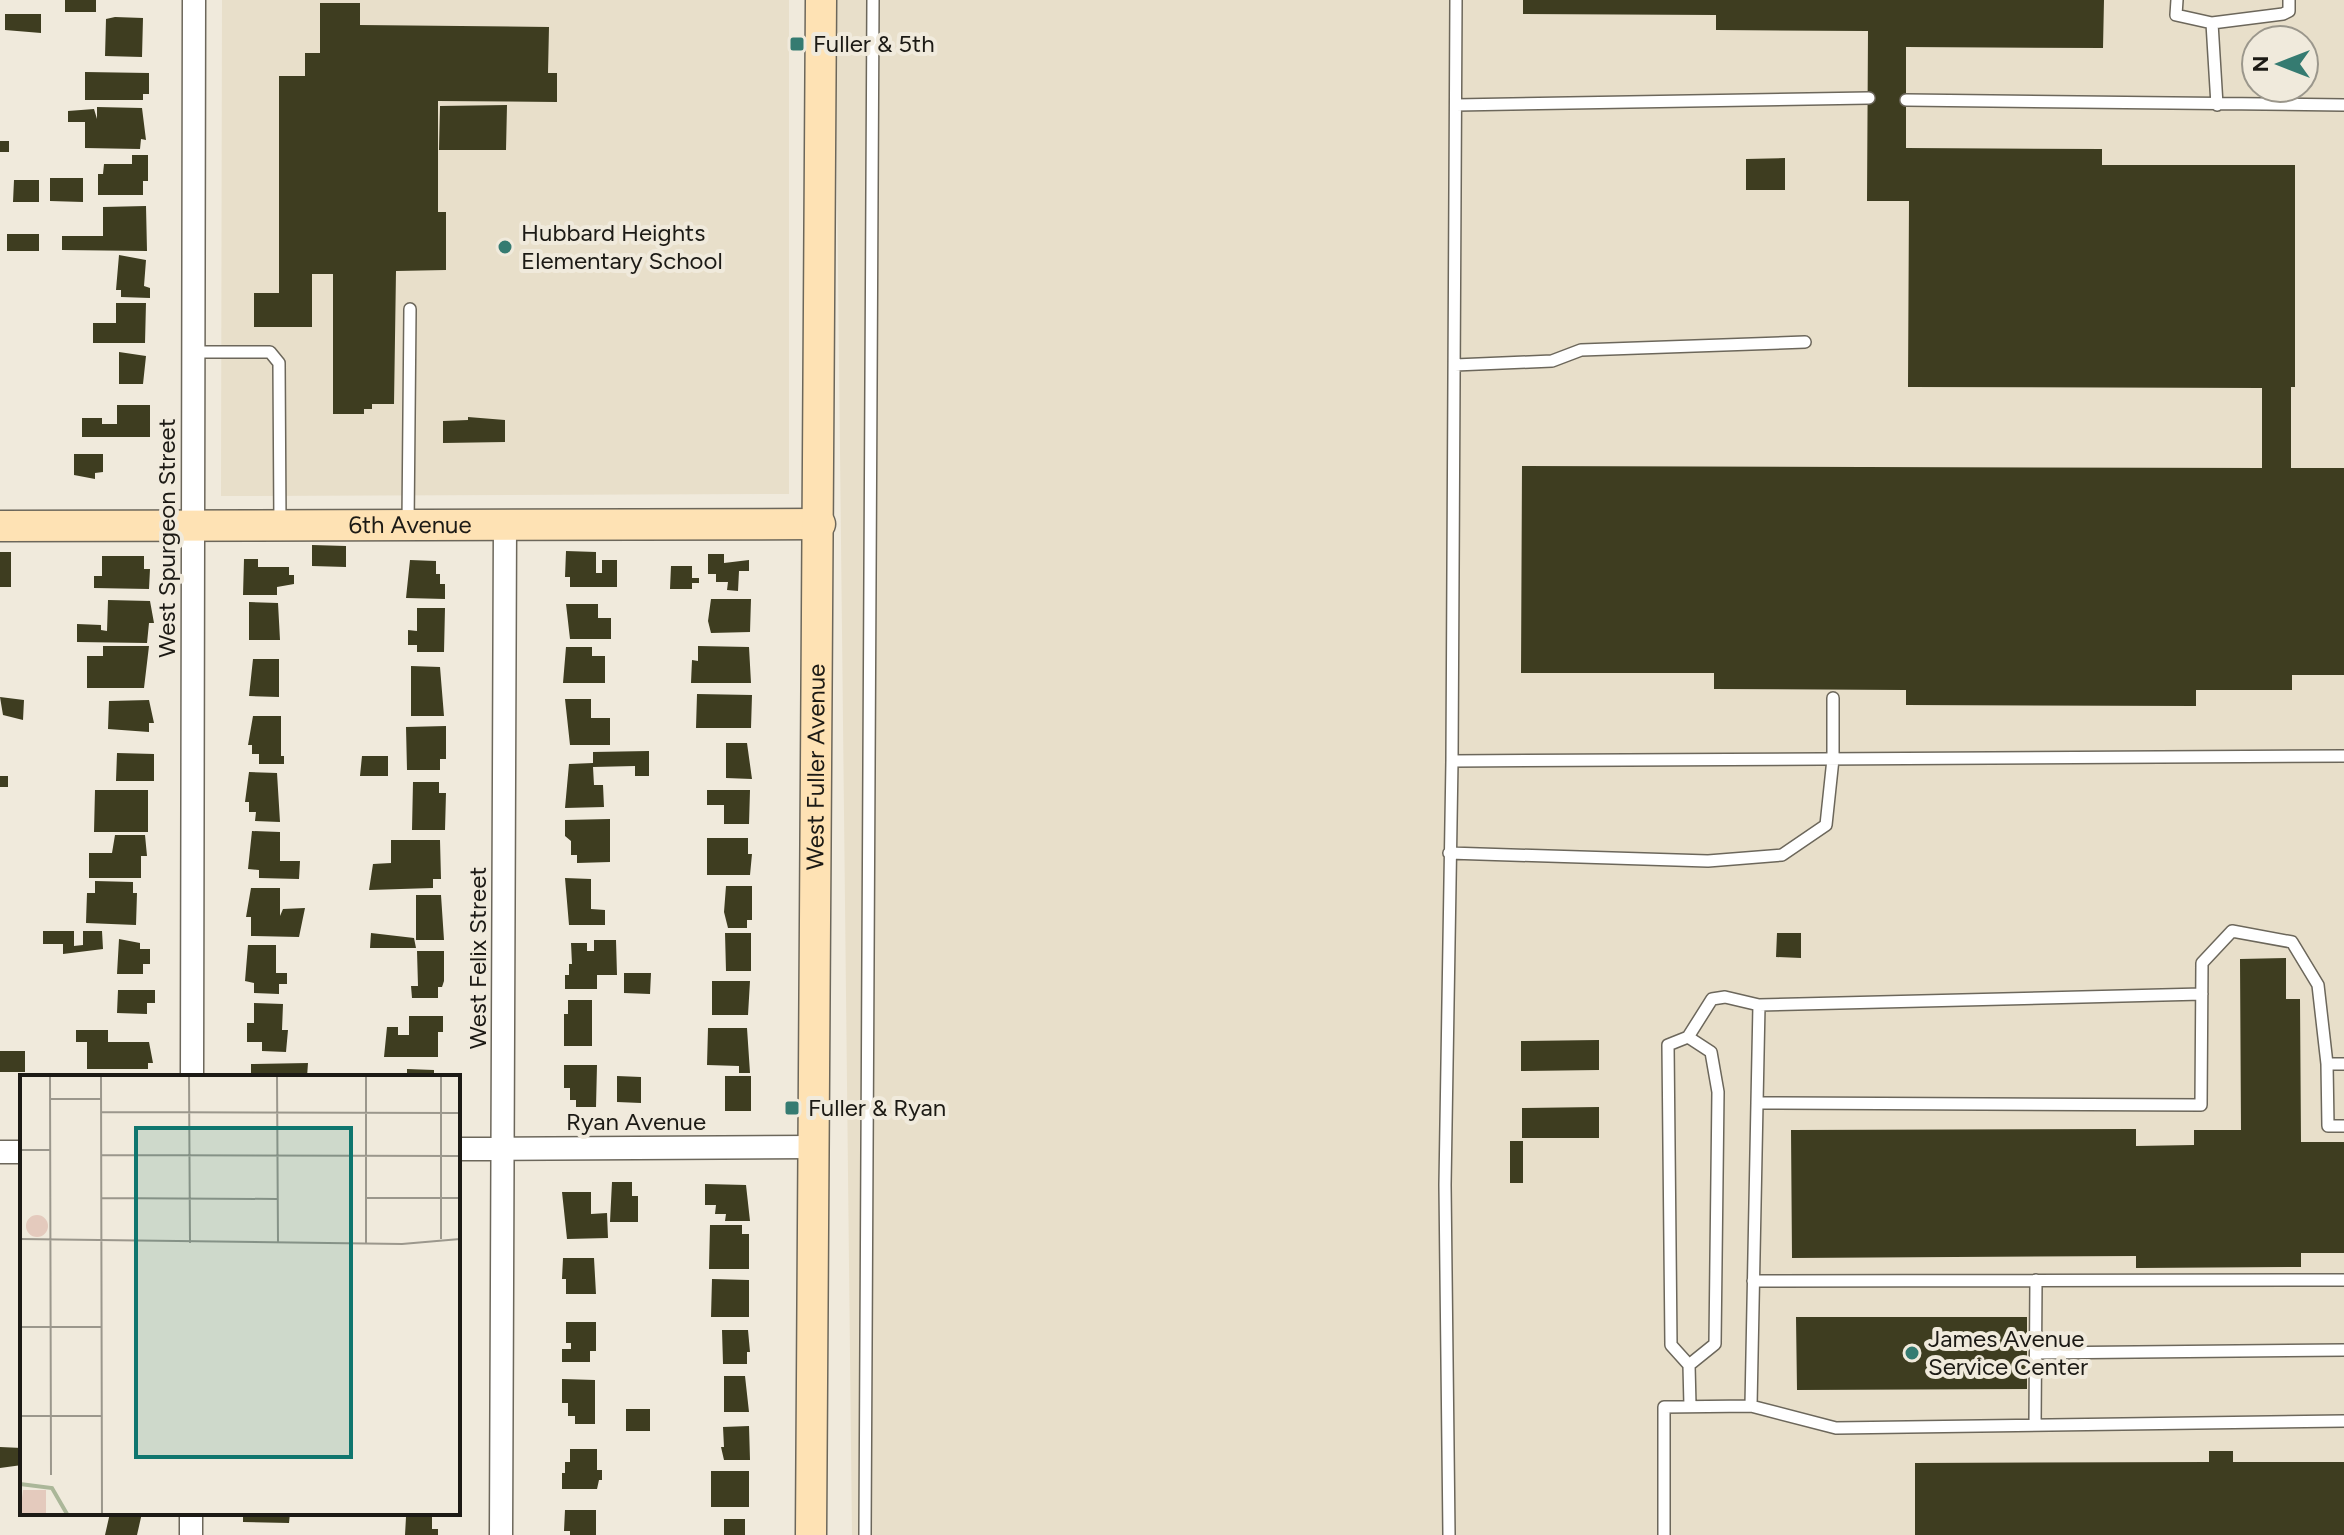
<svg xmlns="http://www.w3.org/2000/svg" width="2344" height="1535" viewBox="0 0 2344 1535" font-family="Figtree,sans-serif">
<style>
.built{fill:#e8dfca;fill-rule:evenodd}
.building{fill:#3e3d20}
.lines{fill:none;stroke-linecap:round;stroke-linejoin:round}
.lane-casing{stroke:#6c675b;stroke-width:14}
.street-casing{stroke:#6c675b;stroke-width:25}
.secondary-casing{stroke:#6c675b;stroke-width:33}
.lane{stroke:#fff;stroke-width:11}
.street{stroke:#fff;stroke-width:22}
.secondary{stroke:#fee2b4;stroke-width:30}
.poi-dot{fill:#357b71;stroke:#f0eadc;stroke-width:3}
.labels{text-anchor:middle;stroke-width:8;stroke-linejoin:round;paint-order:stroke}
.poi-label{font-size:24px;fill:#1c1a15;stroke:#f0eadc;text-anchor:start}
.street-label{font-size:24px;fill:#1c1a15;stroke:#f0eadc}
.inset-river{fill:none;stroke:#abb799;stroke-width:4}
.inset-road{fill:none;stroke:#9b978c;stroke-width:2}
.view{fill:#0f766e;fill-opacity:0.15;stroke:#0f766e;stroke-width:4}
.inset-edge{fill:none;stroke:#1c1a15;stroke-width:4}
</style>
<rect width="100%" height="100%" fill="#f0eadc"/>
<path class="built" d="M222,0H789V494L221,496Z
M835,0H2344V1535H852ZM2256,40H2304V88H2256Z"/>
<path class="building" d="M65,0H96V12H65Z
M1523,0H2104L2103,48L1906,47V148L2102,149V165H2295V387H2291V468H2344V675H2292V690H2196V706L1906,705V690L1714,689V673H1521L1522,466L2262,468V388L1908,387L1909,201H1867L1868,31L1716,30V15L1523,14Z
M320,3H360V25L549,27L548,73H557V102L438,101V212H446V270L396,271L394,404H372V409H364V414H333V274H312V327H254V293H279V76H305V53H320Z
M5,14H41V33L5,30Z
M115,17L143,18L142,57L105,56L106,19Z
M85,72L149,73V94H143V100H85Z
M507,105L506,150H439L440,106Z
M97,107L142,108L146,140L141,139L140,149L85,148V122H68V111L94,109L97,119Z
M0,141H9V152H0Z
M132,155H148V181H143V195H98V174H103L104,164H132Z
M1785,158V190H1746V159Z
M50,178H83V202L50,201Z
M14,180H39V202H13Z
M146,206L147,251L62,250V236H103V207Z
M7,234H39V251H7Z
M119,255L146,260L144,286L150,288V298L121,297V290H116Z
M116,303H146L145,343H93V323H116Z
M119,352L146,356L143,384H119Z
M117,405H150V437H82V418H102V424H117Z
M468,417L505,420V442L443,443V421L468,420Z
M74,454H103V472L95,473V479L74,475Z
M312,545L346,546V567L312,566Z
M566,551L596,552V573H602V560H617V587H570V577H565Z
M0,552H11V587H0Z
M708,554H724V563L749,560V571H739L738,591L727,590L728,582H716V574H708Z
M102,556H144V569H150L149,589L94,588V576H102Z
M244,559H258V567H289V575H294V584L277,587V595H243Z
M410,560L436,561V574H440V584H445V599L406,598Z
M671,566H692V578H699V583H692V589H670Z
M711,599H751L750,632L711,633L708,621Z
M108,600L150,601L154,623H149L147,643L77,642V624L101,625V630L107,631Z
M249,602L278,603L280,640H249Z
M566,604H598V618H611V639H570Z
M417,608H445L444,652H417V645H408V630L417,631Z
M103,646H149L144,688H87V656H103Z
M698,646L749,647L751,683H691L692,660L698,661Z
M566,647H592V656H605V683H563Z
M253,659H279V697L249,696Z
M411,666L440,667L444,716H411Z
M697,694L752,695L751,728H696Z
M0,697L24,700L23,720L3,715Z
M565,699H591V718H610V745H570Z
M149,700L154,723H149V732L108,729L109,701Z
M253,716H281V756H284V764H259V754H252V745H248Z
M446,726V759H440V770H407L406,727Z
M726,743H747L752,779L726,778Z
M649,751V776H635V766L593,767L594,785H603L604,807L565,808L569,764L593,763V752Z
M117,753L154,754V781H116Z
M362,756H388V776H360Z
M249,772L277,773L280,822L255,821L256,812H249V802H245Z
M0,776H8V787H0Z
M413,782H439V793H446L445,830H412Z
M95,790H148V832H94Z
M707,790H750L749,824H724V805H707Z
M610,819V862L577,863V855H571V841L565,836V820Z
M252,831L280,832V861H300L299,879L259,878V870L248,869Z
M115,835H145L147,856H141V878H89V853H112Z
M707,838H748V854H752L750,875H707Z
M391,840H440L441,879H433V888L369,890L373,864L391,863Z
M565,878L591,879V909L605,910V925H569Z
M95,881L133,882V893H137L136,925L86,923L87,893H95Z
M726,886H752V920H747V928H728L724,912Z
M251,888H280V916L283,909L305,908L299,937L251,936V917H246Z
M416,895H441L444,940H416Z
M43,931H74V946L83,945V931H102L103,949L63,954V944H43Z
M371,933L414,938L416,948H370Z
M725,933H751V971H726Z
M1777,933H1801V958L1776,957Z
M119,939L140,943V949H150V964H143V974H117Z
M594,940H616L617,975H597V989H565V975H569V964H572L571,943H587V951H594Z
M248,945H276V973H287V984H279V994L254,993V983L245,981Z
M417,951H444V981L442,987H438V998H412L411,986H418Z
M2286,958V999H2300L2301,1142H2344V1253H2301V1267L2136,1268V1256L1792,1258L1791,1130L2136,1129V1146L2194,1145V1130H2241L2240,959Z
M624,973H651L650,994L624,993Z
M712,981H750L748,1015H712Z
M118,990H155V1003H147V1014L117,1013Z
M568,1000H592V1046H564V1014H568Z
M254,1003L283,1004L282,1030H288L286,1052L262,1051V1042H247V1023H254Z
M409,1016H443V1032H438V1057H384L387,1027H398V1035H409Z
M708,1028H747L750,1073H739V1066L707,1065Z
M76,1030H108V1042H149L153,1063H148V1069H87V1042H76Z
M1599,1040V1070L1521,1071V1041Z
M0,1051H25V1072H0Z
M308,1063L307,1077H251V1064Z
M564,1065H597L596,1107H576V1100H570V1088H564Z
M407,1069L434,1070V1077H407Z
M617,1076L641,1077V1103L617,1102Z
M725,1076H751V1111H725Z
M1599,1107V1138H1522V1108Z
M1510,1141H1523V1183H1510Z
M612,1182H632V1196H638V1222H610Z
M705,1184L746,1185L750,1221H725L726,1214H715L716,1205H705Z
M562,1192H591V1214L607,1213L608,1238L567,1239Z
M710,1225H742V1234H749V1269H709Z
M563,1258H594L596,1294H566V1279H562Z
M712,1279L749,1280V1317H711Z
M1796,1317H2027V1389L1797,1390Z
M566,1322H596V1351H590V1362H562V1349H571V1343H566Z
M722,1330H748L750,1352H747V1364H723Z
M724,1376H745L749,1412H724Z
M562,1379L595,1380V1424H575V1416H568V1403H562Z
M626,1409H650V1431H626Z
M749,1426L750,1460H724L721,1447H724L723,1427Z
M0,1447L22,1448V1465L0,1468Z
M570,1449H597V1470H602V1480H599L597,1489H562V1473H565V1462H570Z
M2209,1451H2233V1462H2344V1535H1915V1463L2209,1462Z
M711,1471H749V1507H711Z
M565,1510H596V1535H570V1531H564Z
M110,1513H142L137,1535H105Z
M243,1513H290L289,1523L243,1522Z
M406,1517H432V1529H438V1535H405Z
M724,1519H745V1535H724Z"/>
<g class="lines">
<g class="lane-casing">
<path id="lane" d="M2177,0L2176,15L2212,23L2283,14L2289,11V0
M2212,23L2217,105
M1906,100L2344,105
M1456,105L1869,98
M194,352H270L279,363L280,525
M1455,365L1552,361L1581,350L1805,342
M408,525L410,309
M1452,761L2344,756
M1449,853L1708,861L1782,855L1826,825L1833,759V698
M1688,1037L1712,999L1725,997L1759,1005
M2327,1064H2344
M1757,1103L1759,1005L2202,994
M1753,1281L2344,1280
M2036,1353L2344,1350
M1689,1365L1715,1344L1718,1092L1711,1052L1688,1037L1668,1045L1671,1345L1689,1365L1690,1406
M1751,1406L1836,1428L2344,1421
M2035,1425L2036,1280
M865,1535L873,0
M1449,1535L1445,1185L1452,761L1456,0
M1664,1535V1407L1751,1406L1757,1103L2201,1105L2202,963L2232,931L2292,942L2318,985L2327,1064L2328,1126H2344"/>
</g>
<g class="street-casing">
<path id="street" d="M192,1077L194,0
M458,1149L815,1147
M0,1152H22
M191,1535V1513
M501,1535L505,525"/>
</g>
<g class="secondary-casing">
<g id="secondary">
<path id="s1" d="M0,526L820,524"/>
<path id="s2" d="M811,1535L821,0"/>
</g>
</g>
<use href="#lane" class="lane"/>
<use href="#street" class="street"/>
<use href="#secondary" class="secondary"/>
</g>
<g class="poi-dot">
<rect x="789" y="36" width="16" height="16" rx="4"/>
<circle cx="505" cy="247" r="8"/>
<rect x="784" y="1100" width="16" height="16" rx="4"/>
<circle cx="1912" cy="1353" r="8"/>
</g>
<g class="labels">
<g class="poi-label">
<text x="813" y="52">Fuller &amp; 5th</text>
<text x="521" y="241">Hubbard Heights<tspan x="521" dy="28">Elementary School</tspan></text>
<text x="808" y="1116">Fuller &amp; Ryan</text>
<text x="1928" y="1347">James Avenue<tspan x="1928" dy="28">Service Center</tspan></text>
</g>
<g class="street-label">
<text dy="8" stroke="none"><textPath href="#s1" startOffset="410">6th Avenue</textPath></text>
<text transform="translate(167 538) rotate(-90)" y="8">West Spurgeon Street</text>
<text dy="8" stroke="none"><textPath href="#s2" startOffset="768">West Fuller Avenue</textPath></text>
<text transform="translate(478 958) rotate(-90)" y="8">West Felix Street</text>
<text x="636" y="1130">Ryan Avenue</text>
</g>
</g>
<g transform="translate(20 1075)">
<rect width="440" height="440" fill="#f0eadc"/>
<path d="M6 151a11 11 0 1 1 22 0a11 11 0 1 1-22 0ZM3,415H26V439H0Z" fill="#e4cabd"/>
<path class="inset-river" d="M0,409L32,413L47,439"/>
<path class="inset-road" d="M30,1L31,400M81,1L82,439M169,1L170,168M257,1L258,168M346,1V169M421,1V164M30,24H81M81,37L440,38M0,75H30M81,80L440,81M81,123L257,124M346,123H440M0,164L382,169L440,164M0,252H81M0,341H82"/>
<path class="view" d="M116,53H331V382H116Z"/>
<rect width="440" height="440" class="inset-edge"/>
</g>
<g transform="translate(2280 64) rotate(270)"><circle r="38" fill="#f0eadc" stroke="#9b978c" stroke-width="2"/>
<path d="M0-6L14 30L0 20L-14 30Z" fill="#357b71"/>
<text y="-12" font-size="22" font-weight="bold" text-anchor="middle" fill="#1c1a15">N</text>
</g>
</svg>
